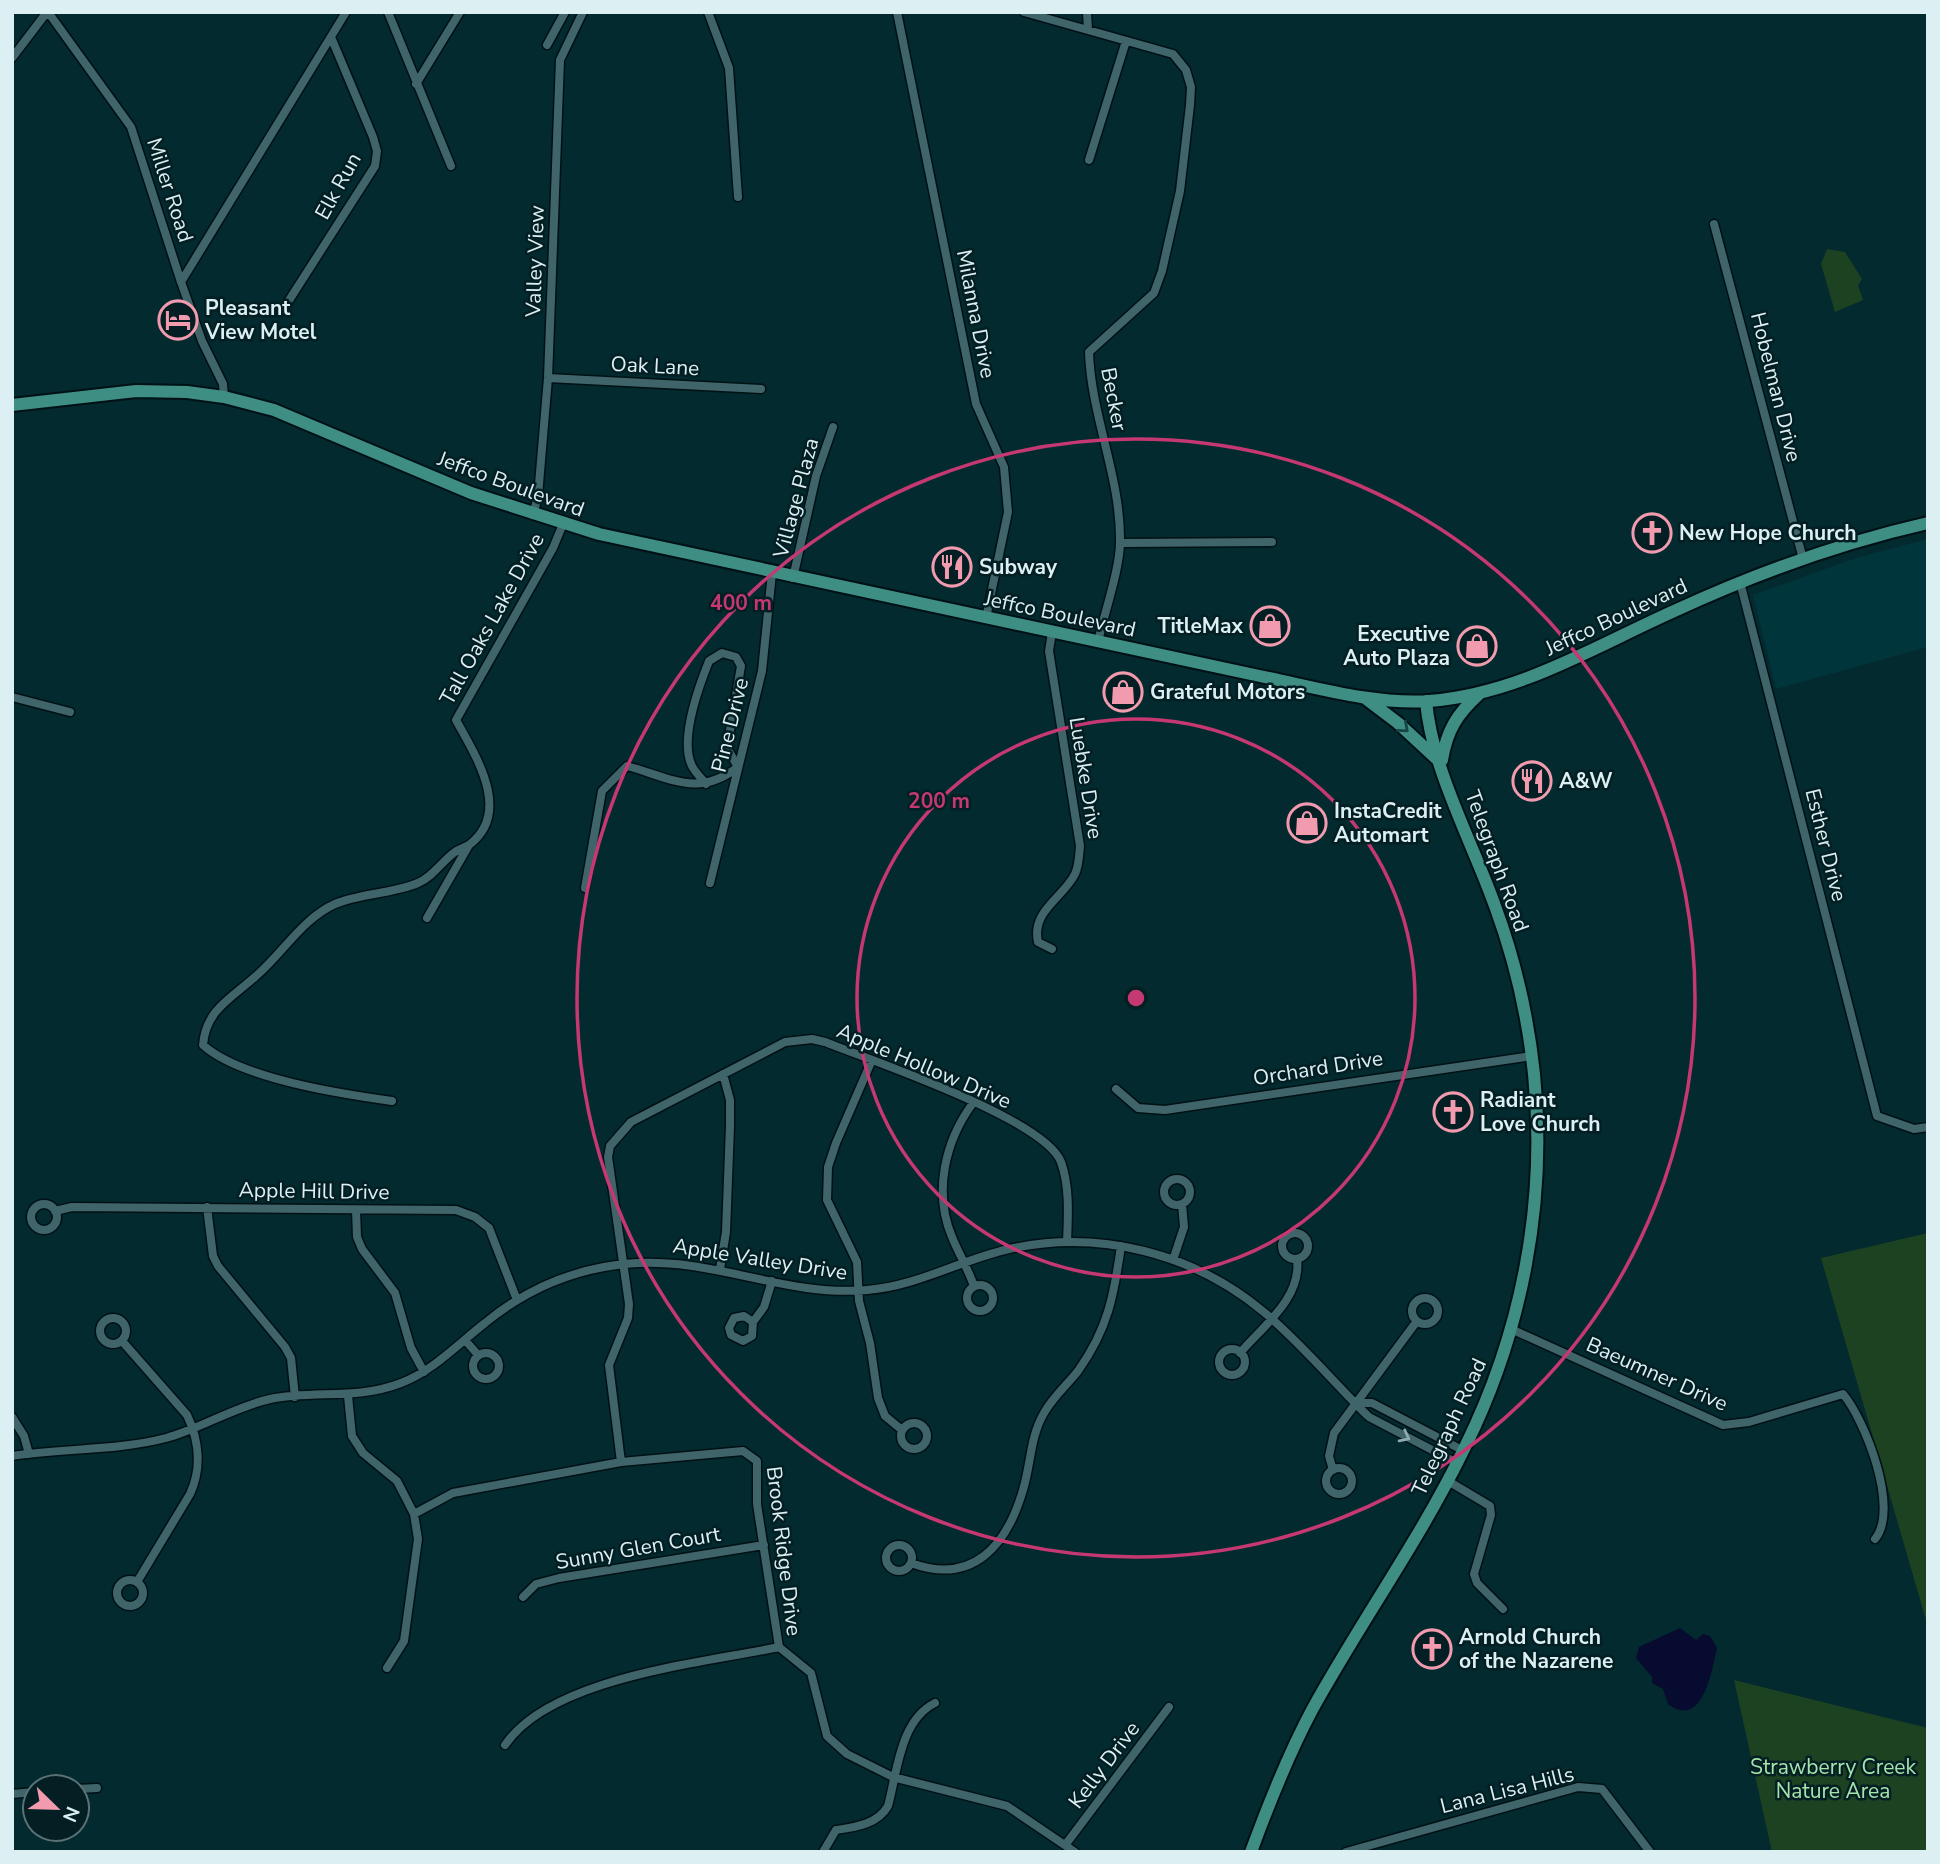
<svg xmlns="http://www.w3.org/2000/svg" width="1940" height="1864" viewBox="0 0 1940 1864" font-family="'Nunito Sans',sans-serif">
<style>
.built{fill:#00353c}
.green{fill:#1d4222}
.water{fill:#070b2f}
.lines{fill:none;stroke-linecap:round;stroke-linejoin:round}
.street-casing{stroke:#001115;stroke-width:11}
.primary-casing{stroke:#001115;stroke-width:16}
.street{stroke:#3f646a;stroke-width:8}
.primary{stroke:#3e8e84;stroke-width:12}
.oneway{stroke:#184645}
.oneway2{stroke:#8eaaae}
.ring{fill:none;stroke:#c63872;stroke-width:3.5}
.labels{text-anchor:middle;stroke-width:5;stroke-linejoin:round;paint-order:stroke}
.street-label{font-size:21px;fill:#dceff3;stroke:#031f23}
.poi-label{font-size:21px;font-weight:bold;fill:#dceff3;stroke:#031f23;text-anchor:start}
.park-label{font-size:21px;fill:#a5e4ab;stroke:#031f23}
.centre{fill:#c63872;stroke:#031f23;stroke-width:3.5}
.ring-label{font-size:21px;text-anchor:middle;font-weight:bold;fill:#c63872;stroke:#031f23;stroke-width:5;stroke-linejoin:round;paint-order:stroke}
</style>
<rect width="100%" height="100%" fill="#032a2f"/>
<path class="built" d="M1928,539V647L1776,689L1753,595L1856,558Z"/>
<path class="green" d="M1827,249L1845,252L1862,279L1858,285L1863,300L1835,312L1821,264Z
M1928,1233V1627L1821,1258Z
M1734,1680L1928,1728V1852H1772Z"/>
<path class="water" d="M1680,1628L1696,1640L1703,1634L1710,1636L1717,1648C1712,1670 1703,1730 1668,1704L1663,1689L1652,1683V1677L1636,1658L1639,1647Z"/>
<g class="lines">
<g class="street-casing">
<path id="street" d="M48,12L131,127L181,282L202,341L223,384L224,397
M388,12L451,166
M708,12L729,68L738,197
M897,12L976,404L1004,467L1008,512L986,618
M1024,12L1173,54L1186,70L1191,87L1190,105L1180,191L1162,271L1154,293L1089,352C1091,416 1121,477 1120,542C1120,569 1104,614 1098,642
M1087,12L1088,30
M547,45L565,12
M12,58L47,12
M416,84L460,12
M1089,160L1126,41
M1714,224L1803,559
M181,282L346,12
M286,305L375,166L377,151L373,137L331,37
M548,378L761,389
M533,515L538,496L548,378L560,60L583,12
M1121,543L1272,542
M793,578L816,476L833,427
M1740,582L1877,1116L1914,1129L1928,1127
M12,697L70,712
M710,883L762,671L772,573
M585,888L602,791L627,766C671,778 698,798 738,767L727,748L741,666L736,657L722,653L709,661C699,686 679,740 692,766C695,772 701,778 706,784
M427,918L469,845
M1052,949L1038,942C1031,911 1063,898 1075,874C1079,866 1079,855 1080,846L1049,651L1052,632
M872,1060L836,1143L828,1167L827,1200L857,1262L859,1301L870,1343L878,1398L885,1416L902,1430
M1116,1089L1138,1108L1165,1110L1532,1056
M392,1101C342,1094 241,1079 203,1045C206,1009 232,998 256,976C282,954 303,918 335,904C361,893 392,894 418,883C433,877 442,861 455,852C459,849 464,848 469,845C513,812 475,755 456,720L553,548L563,524
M973,1103C945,1141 933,1192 952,1237C959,1254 968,1269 974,1286
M1164 1192a13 13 0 1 1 26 0a13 13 0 1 1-26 0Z
M31 1217a13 13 0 1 1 26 0a13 13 0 1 1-26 0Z
M207,1207L213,1256L218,1266L285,1347L291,1358L295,1397
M356,1210L357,1237L362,1249L395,1293L411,1348L424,1372
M55,1211L72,1207L456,1210L475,1217L489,1228L517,1300
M1282 1246a13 13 0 1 1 26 0a13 13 0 1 1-26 0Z
M1173,1260L1184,1227L1182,1204
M720,1269L726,1232L730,1126V1100L723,1074
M967 1298a13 13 0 1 1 26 0a13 13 0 1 1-26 0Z
M1412 1311a13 13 0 1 1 26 0a13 13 0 1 1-26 0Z
M100 1331a13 13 0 1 1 26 0a13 13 0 1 1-26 0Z
M753,1322L744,1316L734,1318L729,1328L731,1335L743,1341L752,1336L753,1322L764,1307L772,1281
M1511,1329L1723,1425L1749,1422L1843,1394C1865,1420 1900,1509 1875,1539
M465,1340L478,1355
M122,1341L187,1415C199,1440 202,1468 190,1494L137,1582
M1219 1362a13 13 0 1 1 26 0a13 13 0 1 1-26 0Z
M473 1366a13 13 0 1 1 26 0a13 13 0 1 1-26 0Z
M1240,1353C1263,1326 1302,1298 1297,1259
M348,1396L352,1436L363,1453L397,1481L414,1514L418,1539L404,1641L387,1668
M1360,1403H1372L1464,1451
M12,1417L24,1436L29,1454
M901 1436a13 13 0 1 1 26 0a13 13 0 1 1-26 0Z
M12,1456C63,1448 116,1451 166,1438C202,1428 234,1407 270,1399C314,1390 358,1400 401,1383C434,1370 458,1344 485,1323C519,1295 560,1275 604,1267C701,1248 775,1298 867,1290C918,1286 960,1260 1009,1249C1099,1229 1194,1253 1265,1313C1302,1344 1335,1384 1369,1417L1457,1463
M621,1462L609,1365L628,1318L629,1304L608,1157L610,1146L631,1122L785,1042L812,1039L825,1042C872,1061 1045,1119 1061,1162C1070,1187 1068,1216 1067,1242
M1326 1481a13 13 0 1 1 26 0a13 13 0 1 1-26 0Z
M1333,1470L1329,1456L1334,1433L1417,1321
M1448,1481L1490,1506L1491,1515L1474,1574L1477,1583L1503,1609
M414,1514L453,1493L621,1462L743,1451L757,1461V1504L779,1647L811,1673L827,1736L847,1754L893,1777L1007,1806L1075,1852
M886 1558a13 13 0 1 1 26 0a13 13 0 1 1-26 0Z
M911,1563C973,1586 1007,1545 1023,1490C1031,1464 1030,1437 1044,1413C1053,1397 1067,1385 1078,1371C1108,1329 1114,1295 1121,1246
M117 1593a13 13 0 1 1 26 0a13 13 0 1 1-26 0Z
M523,1597L536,1584L559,1578L764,1545
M505,1745C551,1677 703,1663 779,1647
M77,1789L97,1788
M12,1794L35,1792
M1066,1844L1169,1707
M823,1852L836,1830C856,1827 878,1824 888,1806C897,1773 900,1720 935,1703
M1346,1852L1578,1787L1602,1789L1650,1852"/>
</g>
<g class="primary-casing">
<path id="primary" d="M12,405L136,391L187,392L224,397L274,410L471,493L599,534L1255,675C1311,686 1372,705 1429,701C1518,694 1592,648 1672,612C1754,574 1840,543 1928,523
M1365,698L1398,723L1439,761
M1442,760C1447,730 1457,714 1479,694
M1251,1852C1269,1803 1288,1755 1312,1710C1361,1621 1421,1538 1465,1447C1522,1332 1547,1202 1534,1074C1528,1017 1515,960 1495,906C1472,841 1432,770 1426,701"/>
</g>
<use href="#street" class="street"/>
<use href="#primary" class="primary"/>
</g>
<defs><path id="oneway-chevron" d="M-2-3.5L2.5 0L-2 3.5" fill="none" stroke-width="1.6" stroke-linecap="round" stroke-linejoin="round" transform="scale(1.75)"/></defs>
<use class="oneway" href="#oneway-chevron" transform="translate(1404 728) rotate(41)"/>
<use class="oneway2" href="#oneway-chevron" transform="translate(1405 1437) rotate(27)"/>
<g class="ring">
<circle cx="1136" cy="998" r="279"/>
<circle cx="1136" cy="998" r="559"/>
</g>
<defs>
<g id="hotel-ring" transform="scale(2.0125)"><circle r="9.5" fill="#031f23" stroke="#f29aae" stroke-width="1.5"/><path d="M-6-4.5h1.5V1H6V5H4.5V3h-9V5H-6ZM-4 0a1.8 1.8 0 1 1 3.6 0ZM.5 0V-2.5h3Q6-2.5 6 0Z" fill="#f29aae"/></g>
<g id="church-ring" transform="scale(2.0125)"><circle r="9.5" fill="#031f23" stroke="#f29aae" stroke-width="1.5"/><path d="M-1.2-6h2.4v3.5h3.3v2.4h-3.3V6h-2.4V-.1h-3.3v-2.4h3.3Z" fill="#f29aae"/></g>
<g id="restaurant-ring" transform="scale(2.0125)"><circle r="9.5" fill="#031f23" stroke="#f29aae" stroke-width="1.5"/><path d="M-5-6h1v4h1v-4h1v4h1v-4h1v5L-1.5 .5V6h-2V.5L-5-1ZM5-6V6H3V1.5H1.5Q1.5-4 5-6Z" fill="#f29aae"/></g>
<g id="shop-ring" transform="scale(2.0125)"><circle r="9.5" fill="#031f23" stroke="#f29aae" stroke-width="1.5"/><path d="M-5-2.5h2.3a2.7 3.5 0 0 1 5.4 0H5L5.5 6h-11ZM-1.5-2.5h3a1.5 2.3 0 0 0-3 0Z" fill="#f29aae"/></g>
</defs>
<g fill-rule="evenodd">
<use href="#hotel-ring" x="178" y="320"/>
<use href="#church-ring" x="1652" y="533"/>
<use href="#restaurant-ring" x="952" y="567"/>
<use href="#shop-ring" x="1270" y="626"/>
<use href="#shop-ring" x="1477" y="646"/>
<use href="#shop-ring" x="1123" y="692"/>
<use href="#restaurant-ring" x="1532" y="781"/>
<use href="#shop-ring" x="1307" y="823"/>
<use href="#church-ring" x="1453" y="1112"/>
<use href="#church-ring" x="1432" y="1649"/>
</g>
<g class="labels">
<g class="street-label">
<text transform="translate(338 186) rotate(-61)" y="7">Elk Run</text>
<text transform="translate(170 190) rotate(72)" y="7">Miller Road</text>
<text transform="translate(535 261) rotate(-88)" y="7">Valley View</text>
<text transform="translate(976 314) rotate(79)" y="7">Milanna Drive</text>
<text transform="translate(655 366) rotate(3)" y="7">Oak Lane</text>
<text transform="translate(1776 387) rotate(76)" y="7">Hobelman Drive</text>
<text transform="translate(1114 399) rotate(79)" y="7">Becker</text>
<text transform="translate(511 484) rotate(20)" y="7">Jeffco Boulevard</text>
<text transform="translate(796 498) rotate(-75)" y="7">Village Plaza</text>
<text transform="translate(1060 614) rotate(12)" y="7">Jeffco Boulevard</text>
<text transform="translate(1616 617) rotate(-25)" y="7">Jeffco Boulevard</text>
<text transform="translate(492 619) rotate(-61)" y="7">Tall Oaks Lake Drive</text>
<text transform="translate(730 725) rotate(-76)" y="7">Pine Drive</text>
<text transform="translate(1086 778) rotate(81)" y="7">Luebke Drive</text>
<text transform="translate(1826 845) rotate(76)" y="7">Esther Drive</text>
<text transform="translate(1497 861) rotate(70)" y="7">Telegraph Road</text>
<text transform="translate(924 1066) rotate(23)" y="7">Apple Hollow Drive</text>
<text transform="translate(1318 1068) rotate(-9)" y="7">Orchard Drive</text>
<text transform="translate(314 1191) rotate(1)" y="7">Apple Hill Drive</text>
<text transform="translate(760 1259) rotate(9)" y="7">Apple Valley Drive</text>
<text transform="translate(1657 1374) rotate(24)" y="7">Baeumner Drive</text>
<text transform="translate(1449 1427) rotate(-65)" y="7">Telegraph Road</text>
<text transform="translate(638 1548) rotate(-10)" y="7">Sunny Glen Court</text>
<text transform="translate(784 1551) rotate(83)" y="7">Brook Ridge Drive</text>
<text transform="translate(1104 1765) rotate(-53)" y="7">Kelly Drive</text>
<text transform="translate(1507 1790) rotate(-14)" y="7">Lana Lisa Hills</text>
</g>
<g class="poi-label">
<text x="205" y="315">Pleasant<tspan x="205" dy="24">View Motel</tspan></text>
<text x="1679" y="540">New Hope Church</text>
<text x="979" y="574">Subway</text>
<text x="1243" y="633" text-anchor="end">TitleMax</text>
<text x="1450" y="641" text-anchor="end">Executive<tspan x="1450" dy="24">Auto Plaza</tspan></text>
<text x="1150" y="699">Grateful Motors</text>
<text x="1559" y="788">A&amp;W</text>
<text x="1334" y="818">InstaCredit<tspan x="1334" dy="24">Automart</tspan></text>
<text x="1480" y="1107">Radiant<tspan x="1480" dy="24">Love Church</tspan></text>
<text x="1459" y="1644">Arnold Church<tspan x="1459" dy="24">of the Nazarene</tspan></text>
</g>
<g class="park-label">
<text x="1833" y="1774">Strawberry Creek<tspan x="1833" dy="24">Nature Area</tspan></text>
</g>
</g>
<circle cx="1136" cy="998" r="10" class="centre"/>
<g class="ring-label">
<text x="741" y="610">400 m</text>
<text x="939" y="808">200 m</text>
</g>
<rect width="1940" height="1864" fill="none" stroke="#dceff3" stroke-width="28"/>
<g transform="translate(56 1808) rotate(113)"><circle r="33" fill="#031f23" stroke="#5a7276" stroke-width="2"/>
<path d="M0-5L12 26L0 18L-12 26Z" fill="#f29aae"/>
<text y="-10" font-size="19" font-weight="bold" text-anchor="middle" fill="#dceff3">N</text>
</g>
</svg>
